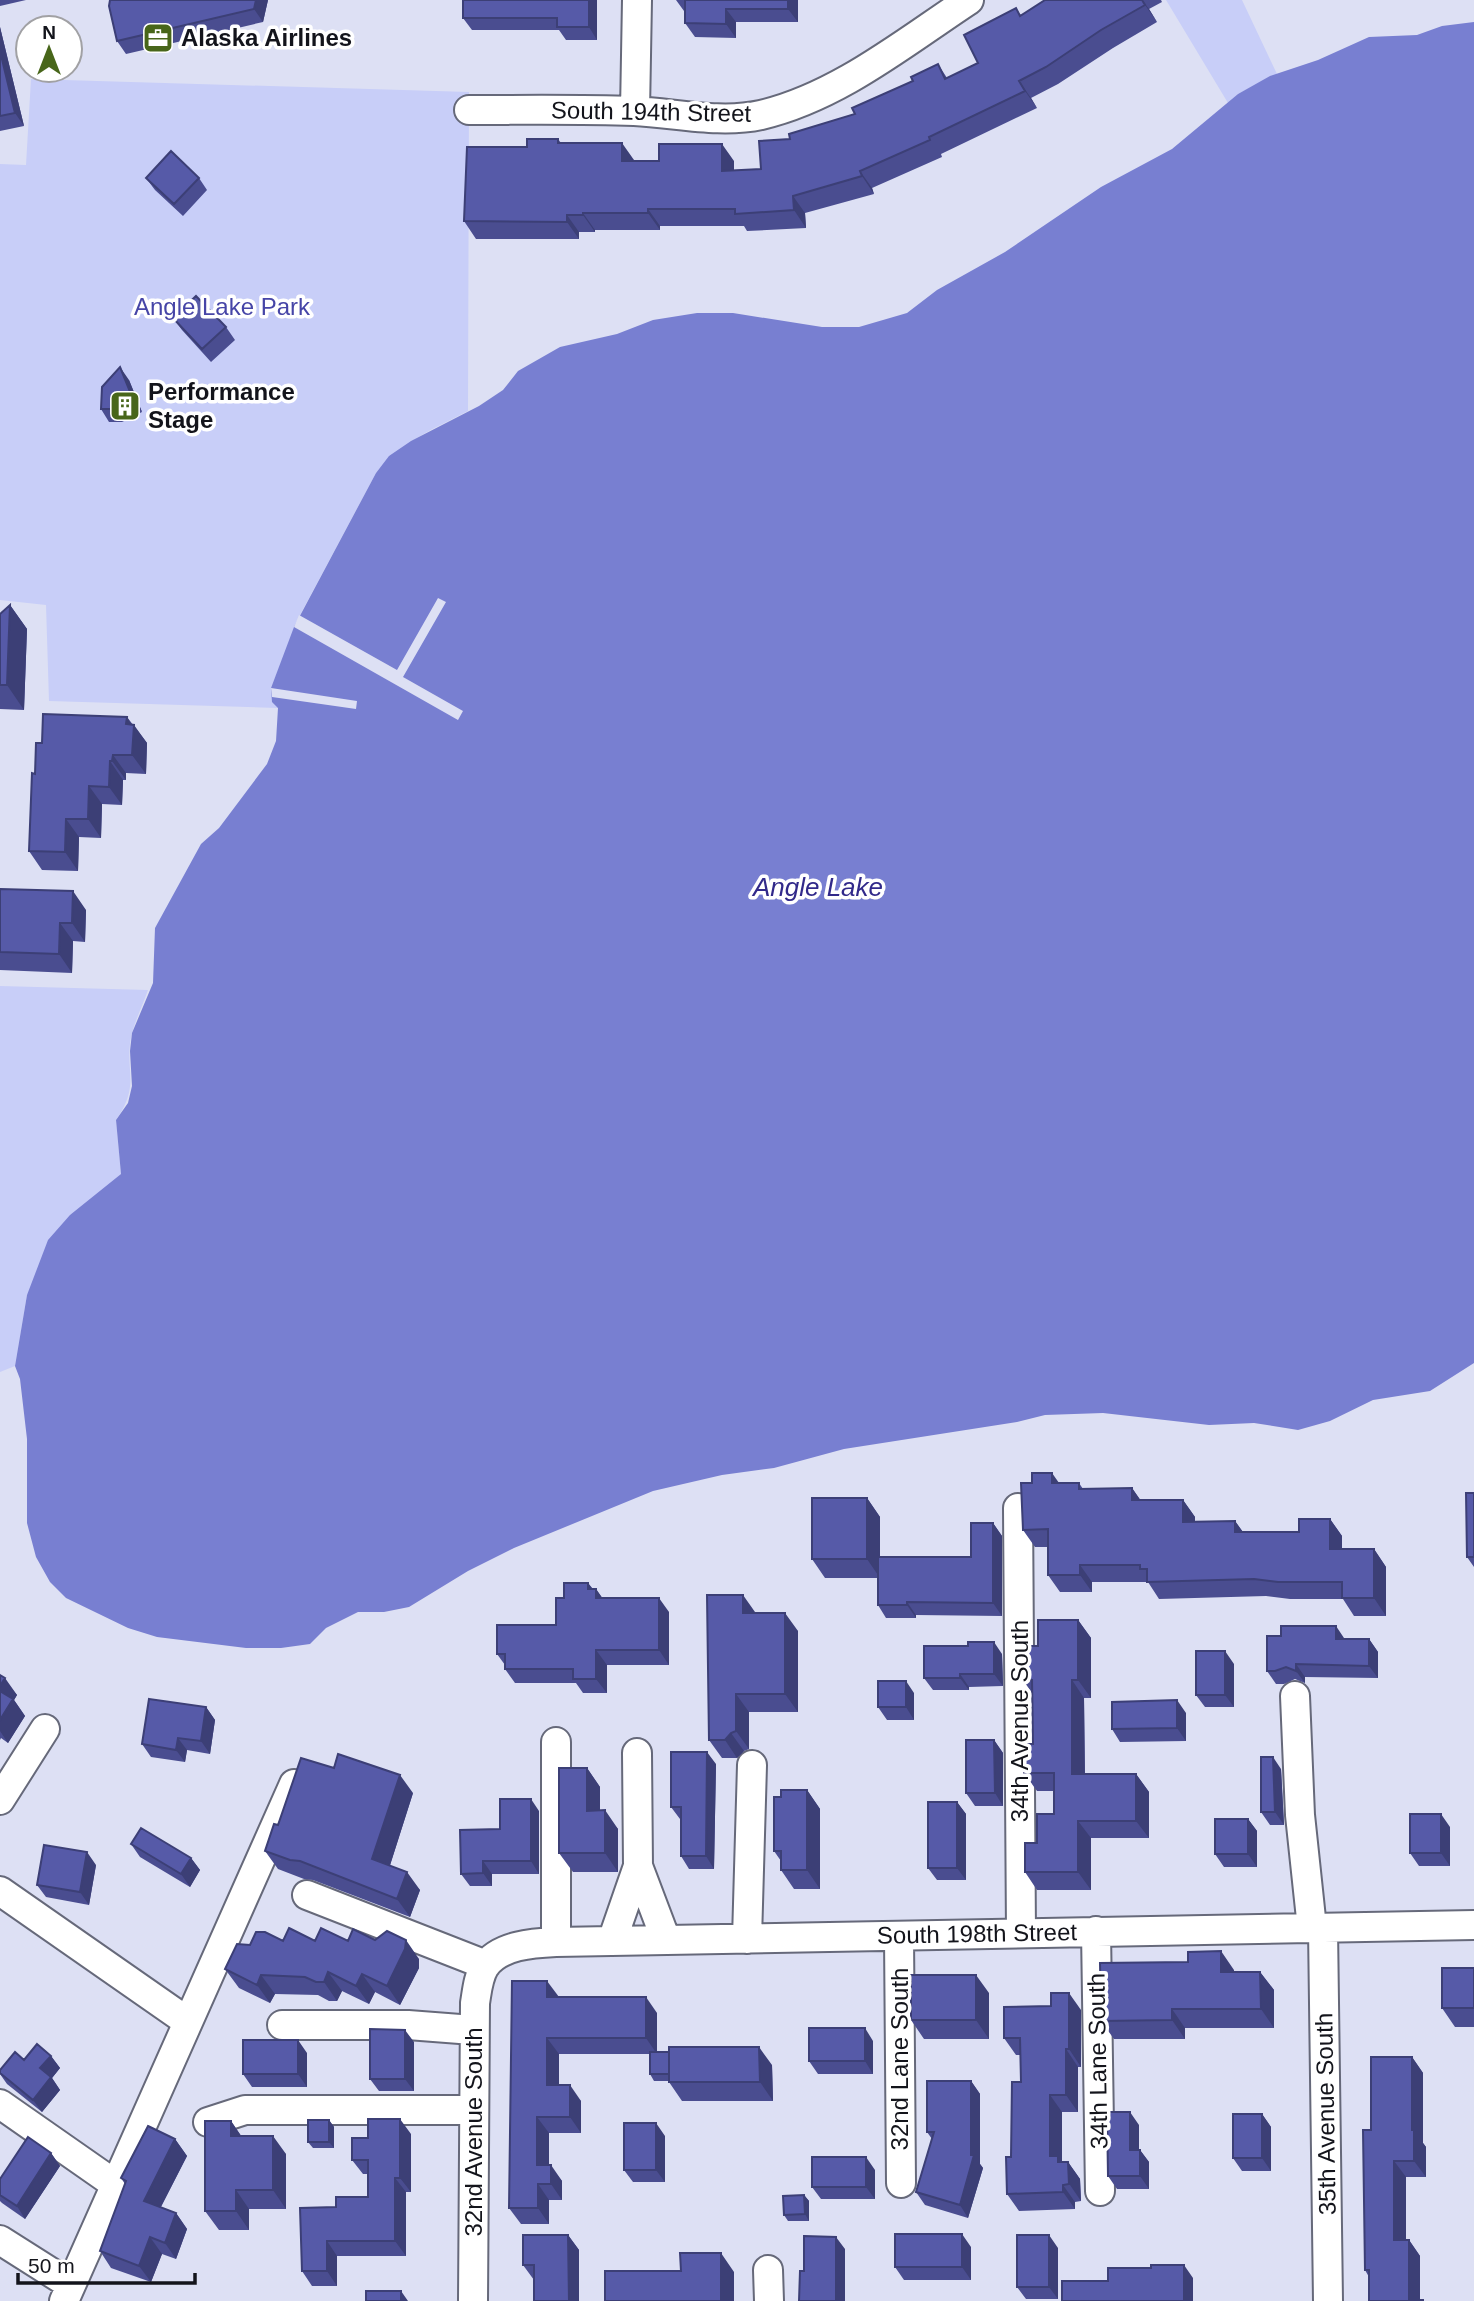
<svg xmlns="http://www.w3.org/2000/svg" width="1474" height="2301" viewBox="0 0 1474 2301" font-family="Helvetica,sans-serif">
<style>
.green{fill:#c8cef8}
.water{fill:#787fd1}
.pier{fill:#dde0f4}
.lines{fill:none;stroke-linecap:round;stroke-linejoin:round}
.minor-casing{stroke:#66697a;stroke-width:32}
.minor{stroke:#fff;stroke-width:28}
.wall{fill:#4a4d90}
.shaded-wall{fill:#3c3f76}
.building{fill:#565aa8;stroke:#3c3f76;stroke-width:2}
.labels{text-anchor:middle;stroke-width:7;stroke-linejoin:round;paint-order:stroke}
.poi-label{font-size:24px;font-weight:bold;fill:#13141b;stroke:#fff;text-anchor:start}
.street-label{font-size:24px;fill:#13141b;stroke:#fff}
.park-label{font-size:24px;fill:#4645a7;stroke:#fff}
.water-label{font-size:26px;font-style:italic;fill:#31298a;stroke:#fff}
</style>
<rect width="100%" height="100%" fill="#dde0f4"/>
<path class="green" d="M1166,0H1242L1277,74L1238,94L1228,103Z
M31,79L469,92L468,411C434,429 400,442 376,473L300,615L271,688L278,708L49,701L46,605L0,600V164L26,165Z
M0,986L148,990C143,1004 136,1019 132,1033C123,1070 142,1083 116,1120L121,1174L98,1195L27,1295L15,1366L0,1372Z"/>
<path class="water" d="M1474,22V1363L1430,1391L1373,1400L1330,1421L1298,1430L1254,1423L1209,1425L1103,1413L1045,1415L1017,1422L844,1449L774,1468L722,1475L653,1491L514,1548L468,1571L409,1607L384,1612H358L326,1628L310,1644L281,1648H246L157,1637L128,1628L66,1598L50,1582L36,1557L27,1523V1439L20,1379L15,1366L27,1295L48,1240L70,1215L121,1174L116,1120L128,1103L132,1086L130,1051L132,1033L153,983L155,928L201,844L219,828L267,764L276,741L278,708L272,702L271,688L294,627L376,473L389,456L411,441L479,406L503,390L518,371L560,347L617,334L653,320L697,313H733L822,327H859L907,313L937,290L1005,252L1101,187L1172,149L1238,94L1270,76L1318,60L1369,37L1417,35L1442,26Z"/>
<path class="pier" d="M438,598L446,602L403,677L463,711L458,720L294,627L299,615L397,670Z
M271,688L357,701L356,709L272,697Z"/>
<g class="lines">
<g class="minor-casing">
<path id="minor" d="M469,110C524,110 579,109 634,111C676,113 720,124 761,115C838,97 905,42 969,0
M635,111L637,0
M1018,1508L1021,1933
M1295,1696L1300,1815L1312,1928
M556,1742V1942
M0,1800L45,1729
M638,1866L666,1940
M0,1891L188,2022
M307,1895L486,1965
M1323,1928L1328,2301
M1096,1931L1100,2191
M899,1936L901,2183
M747,1939L752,1765
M612,1941L638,1866L637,1753
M282,2025H408L473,2030
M0,2104L116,2185
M208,2122L245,2110H473
M0,2240L71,2285
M768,2270L769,2301
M64,2301L294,1784
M473,2301L475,2003C477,1991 478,1977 485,1966C500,1945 533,1943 556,1942L1474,1925"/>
</g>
<use href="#minor" class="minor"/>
</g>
<path class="wall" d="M0,0H26L0,6Z
M268,0L263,22L126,54L117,41Z
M597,0V40H566L559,30H472L463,18Z
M676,0H798V22H736V38L695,37L685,23V11H684Z
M1045,0H1161L1162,2L1149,9L1157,22L1113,48L1058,84L1031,98L1037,108L941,154L942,157L872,188L874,194L805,213L806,228L747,231L744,226H660V230H595V232H579V239H476L464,221L558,139L561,143L634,160V161H734V170L761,169L790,139L855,114L913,81L938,64L947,78L978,63L1016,8L1021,16Z
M0,27L24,126L0,131Z
M146,178H199L207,190L183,216L155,190Z
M173,318L226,327L235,340L211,362L182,330Z
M129,380L142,412L122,422H109L101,409Z
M10,605L27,629L24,710L0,709V614Z
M127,717L147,743L146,774L126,773V780H123L122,805L102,804L101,838L79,837L78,871L42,870L29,851L35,774L42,743Z
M0,889L86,910L85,942L73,941L72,973L0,970Z
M1059,1483H1079L1083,1489L1132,1488L1140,1500H1183L1195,1517V1522L1235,1521L1243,1532H1299L1330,1519L1342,1536V1549H1374L1386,1567V1616H1354L1343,1599H1290L1266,1596L1159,1599L1148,1582H1092V1592H1060L1048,1575V1547H1035L1023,1530Z
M1474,1493V1567L1467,1557Z
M867,1498L880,1517V1557H971L993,1523L1002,1536V1616L916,1615V1618H886L878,1605V1578H825L812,1559Z
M588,1583L593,1589H596L602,1598L669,1612V1665H607V1693H583L576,1683H515L505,1669V1665L497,1654L556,1625L564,1598Z
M755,1612L798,1631V1712H749V1749L744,1751L737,1758H722L709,1740Z
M1078,1620L1091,1638V1698H1084L1085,1774H1136L1149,1792V1838H1091V1890H1037L1025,1872L1037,1843L1054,1814V1791H1037L1024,1773L1033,1744L1032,1693L1023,1680L1038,1646Z
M1344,1638V1639H1369L1378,1652V1678L1305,1677V1683L1295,1679L1284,1684H1276L1267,1671Z
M968,1646L1002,1654L1003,1686L969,1687V1690H933L924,1678Z
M1234,1664V1707H1205L1196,1695Z
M0,1675L17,1695L14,1700L25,1716L8,1743L1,1738L0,1740Z
M914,1693V1720H887L878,1707Z
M206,1707L215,1720L210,1754L187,1750L185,1762L151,1757L142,1744Z
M1186,1713V1741L1120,1742L1112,1729Z
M994,1740L1003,1753V1806H975L966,1793Z
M716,1764L714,1869H689L681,1856L680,1819L671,1807Z
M587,1768L600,1787V1810L618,1829V1872H573L559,1853Z
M1281,1769L1284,1825H1270L1261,1812Z
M807,1790L820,1809V1889H794L781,1870V1861L774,1851L781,1797Z
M413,1793L390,1865L420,1890L410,1917L313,1880L304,1879L278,1869L265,1851L278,1825Z
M957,1802L966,1814V1880H937L928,1868Z
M539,1811V1874H492V1886H470L461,1874L500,1829Z
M1248,1819L1257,1831V1867H1224L1215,1854Z
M1450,1827V1866H1419L1410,1853Z
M131,1844L191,1858L200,1870L190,1887L140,1857Z
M96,1865L89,1905L46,1897L37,1885Z
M375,1940L419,1959V1968L400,2005L375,1992L369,2004L342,1991L337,2001H329L318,1995L275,1994L270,2003L239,1988L225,1969L250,1945L283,1941Z
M1474,1968V2027H1455L1442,2008Z
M1234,1970V1972H1260L1274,1990V2028H1185V2039H1114L1101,2021Z
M512,1981L559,1997L657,2013V2052L772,2065L773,2101H682L669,2082V2081H654L650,2074V2054H559V2085L581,2101V2133H549V2165L562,2181V2200H549V2224H521L509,2208Z
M989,1993V2039H924L911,2020Z
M1081,2010V2067H1078V2112H1062V2162H1068L1080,2179L1081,2201L1075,2202V2209L1019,2211L1007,2194L1021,2082L1020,2055H1016L1004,2038Z
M873,2041V2074H818L809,2061Z
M414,2042V2091H379L370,2079Z
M307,2053V2087H252L243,2074Z
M51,2056L60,2068L52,2078L60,2090L42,2112L7,2084L0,2074V2070L24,2060Z
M1371,2057H1412L1423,2073V2143L1426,2147V2177H1406V2240H1409L1420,2256V2300H1423L1424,2301H1369V2277L1365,2270L1363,2130H1371Z
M971,2081L980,2094V2164L983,2168L968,2218L925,2205L916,2192L932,2139L927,2132Z
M1262,2114L1271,2127V2171H1242L1233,2158Z
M329,2120L334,2127V2148H313L308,2142Z
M231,2121L241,2136L286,2154V2209H249V2230H219L205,2211Z
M1139,2125V2150H1140L1149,2162V2189H1117L1108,2176Z
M411,2134V2192H406V2256H337V2286H312L302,2271L336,2207L368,2197V2174H363L352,2160L368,2138Z
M665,2136V2182H633L624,2170Z
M175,2139L187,2156L161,2207L176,2213L187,2229L176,2259L162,2254L151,2282L111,2268L100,2251L125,2184L121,2178Z
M51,2153L60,2166L25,2219L2,2203L0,2201V2179Z
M875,2170V2199H821L812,2187Z
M804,2195L809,2201V2221H788L784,2215Z
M568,2235L579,2250V2301H534V2280L523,2265Z
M971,2247V2280H904L895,2267Z
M1058,2248V2299H1026L1017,2287Z"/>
<path class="shaded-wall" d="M256,0H268L263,22L254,9Z
M589,0H597V40L589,27Z
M788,0H798V22L788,9Z
M1142,0L1149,9L1157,22L1145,5Z
M726,9L736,22V38L726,24Z
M0,27L24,126L15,113L0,51Z
M1019,81L1031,98L1037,108L1025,91Z
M622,143L634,160V179L622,161Z
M722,144L734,161V188L722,171Z
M860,171L872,188L874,194L862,176Z
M793,196L805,213L806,228L794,210Z
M648,209L660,226V230L648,213Z
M583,213L595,230V232L583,215Z
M567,215L579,232V239L567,222Z
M120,367L129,380L142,412L133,399Z
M10,605L27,629L24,710L7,685Z
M127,717L133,727L134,725L147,743L146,774L132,755L126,724Z
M113,755L126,773V780L112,761Z
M110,761L123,780L122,805L109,787Z
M89,786L102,804L101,838L88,819Z
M66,819L79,837L78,871L65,852Z
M73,891L86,910L85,942L72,923Z
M60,923L73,941L72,973L59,954Z
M1052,1473L1064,1490L1052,1483Z
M1132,1488L1144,1505L1132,1500Z
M867,1498L880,1517V1578L867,1559Z
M1183,1500L1195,1517V1539L1183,1522Z
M1330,1519L1342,1536V1567L1330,1549Z
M1235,1521L1247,1538L1235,1532Z
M993,1523L1002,1536V1616L993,1603Z
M1374,1549L1386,1567V1616L1374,1598Z
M1080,1565L1092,1582V1592L1080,1575Z
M588,1583L596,1594V1589L606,1603V1612L588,1589Z
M743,1595L755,1612V1631L743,1613Z
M659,1598L669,1612V1665L659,1650Z
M907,1602L916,1615V1618L907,1605Z
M785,1613L798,1631V1712L785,1694Z
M1078,1620L1091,1638V1698L1078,1680Z
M1336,1626L1344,1638V1652L1336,1639Z
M1369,1639L1378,1652V1678L1369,1666Z
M994,1642L1002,1654L1003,1686L994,1674Z
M596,1650L607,1665V1693L596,1679Z
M1225,1651L1234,1664V1707L1225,1695Z
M1296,1664L1305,1677V1683L1296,1671Z
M960,1674L969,1687V1690L960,1678Z
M5,1678L17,1695L14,1700L25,1716L8,1743L0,1731V1686Z
M1072,1680L1084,1698L1085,1792L1072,1774Z
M906,1681L914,1693V1720L906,1707Z
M736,1694L749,1712V1749L736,1731Z
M1177,1700L1186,1713V1741L1177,1728Z
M206,1707L215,1720L210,1754L201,1741Z
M731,1733L744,1751L737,1758L725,1740Z
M178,1738L187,1750L185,1762L176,1750Z
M994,1740L1003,1753V1806L995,1793Z
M707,1752L716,1764L714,1869L706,1856Z
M1273,1757L1281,1769L1284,1825L1275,1812Z
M587,1768L600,1787V1829L587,1811Z
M1136,1774L1149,1792V1838L1136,1821Z
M400,1775L413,1793L386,1878L372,1859Z
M807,1790L820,1809V1889L807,1870Z
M531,1799L539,1811V1874L531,1861Z
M957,1802L966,1814V1880L957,1868Z
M605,1810L618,1829V1872L605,1853Z
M1441,1814L1450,1827V1866L1441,1853Z
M1248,1819L1257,1831V1867L1248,1854Z
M1078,1821L1091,1838V1890L1078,1872Z
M87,1852L96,1865L89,1905L80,1892Z
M191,1858L200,1870L190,1887L181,1874Z
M483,1861L492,1874V1886L483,1873Z
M407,1872L420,1890L410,1917L397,1899Z
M406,1940L419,1959V1968L400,2005L387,1986Z
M1221,1951L1234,1970V1991L1221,1972Z
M328,1972L342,1991L337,2001L324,1982Z
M1260,1972L1274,1990V2028L1261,2009Z
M362,1974L375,1992L369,2004L356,1986Z
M261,1975L275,1994L270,2003L257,1985Z
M976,1975L989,1993V2039L976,2020Z
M547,1981L559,1997H547Z
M1069,1993L1081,2010V2067L1069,2049Z
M646,1997L657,2013V2054L646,2038Z
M1172,2009L1185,2028V2039L1172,2020Z
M865,2028L873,2041V2074L865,2061Z
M405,2030L414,2042V2091L405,2079Z
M547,2038L559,2054V2101L547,2085Z
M298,2040L307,2053V2087L298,2074Z
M759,2047L772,2065L773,2101L760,2082Z
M1066,2049L1078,2067V2112L1066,2095Z
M51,2056L60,2068L52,2078L60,2090L42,2112L33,2100L40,2068Z
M1412,2057L1423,2073V2143L1426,2147V2177L1414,2161L1412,2130Z
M971,2081L980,2094V2164L983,2168L968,2218L960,2205L971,2155Z
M570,2085L581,2101V2133L570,2117Z
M1050,2095L1062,2112V2162H1068L1080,2179L1081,2201L1050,2156Z
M1130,2112L1139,2125V2162L1130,2150Z
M1262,2114L1271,2127V2171L1262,2158Z
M537,2117L549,2133V2181L537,2165Z
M400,2119L411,2134V2192L400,2178Z
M329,2120L334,2127V2148L329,2142Z
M231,2121L244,2140L231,2136Z
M656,2123L665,2136V2182L656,2170Z
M273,2136L286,2154V2209L273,2190Z
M175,2139L187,2156L155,2218L144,2201Z
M1140,2150L1149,2162V2189L1140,2176Z
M51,2153L60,2166L25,2219L17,2206Z
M866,2157L875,2170V2199L866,2187Z
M1394,2161L1406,2177V2256L1394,2240Z
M551,2165L562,2181V2200L551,2184Z
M395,2178L406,2192V2256L395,2241Z
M538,2184L549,2200V2224L538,2208Z
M1063,2185L1075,2202V2209L1063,2192Z
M236,2190L249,2209V2230L236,2211Z
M804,2195L809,2201V2221L805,2214Z
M176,2213L187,2229L176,2259L165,2243Z
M962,2234L971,2247V2280L962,2267Z
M568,2235L579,2250V2301H569Z
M1049,2235L1058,2248V2299L1049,2287Z
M150,2237L162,2254L151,2282L139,2266Z
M836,2237L845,2249V2301H836Z
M1409,2240L1420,2256V2301L1409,2300Z
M327,2241L337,2256V2286L327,2271Z
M721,2253L734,2272V2301H721Z
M1184,2265L1193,2278V2301H1184Z
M401,2291L408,2301H401Z"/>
<path class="building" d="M110,0H256L254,9L117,41L109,6Z
M463,0H589V27H557V18H463Z
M685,0H788V9H726V24L685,23Z
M1045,0H1142L1145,5L1101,30L1046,67L1019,81L1025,91L929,137L930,140L860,171L862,176L793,196L794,210L735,214V209H648V213H583V215H567V222L464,221L467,147H527V139H558V143H622V161H659V144H722V171L761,169L759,141L790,139L789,134L855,114L852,108L913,81L911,77L938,64L945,79L978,63L964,35L1016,8L1020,16Z
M0,51L15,113L0,116Z
M171,151L199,178L174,204L146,178Z
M196,296L226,327L202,349L173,318Z
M120,367L133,399L113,409H101L102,387Z
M10,605L7,685H0V614Z
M43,714L127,717L126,724L134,725L132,755H113L112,761H110L109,787L89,786L88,819H66L65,852L29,851L32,773L35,774L36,743H42Z
M0,889L73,891L72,923H60L59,954L0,952Z
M1032,1473H1052V1483H1079V1489L1132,1488V1500H1183V1522L1235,1521V1532H1299V1519H1330V1549H1374V1598H1342V1582H1278L1254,1579L1147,1582V1569H1140V1565H1080V1575H1048V1529L1023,1530L1021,1483H1032Z
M1466,1493H1474V1557H1467Z
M812,1498H867V1559H812Z
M971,1523H993V1603L907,1602V1605H878V1557H971Z
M564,1583H588V1589H596V1598H659V1650H596V1679H573V1669H505V1654H497V1625H556V1598H564Z
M707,1595H743V1613H785V1694H736V1731L731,1733L725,1740H709Z
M1038,1620H1078V1680H1072V1774H1136V1821H1078V1872H1025V1843H1037V1814H1054V1773H1024V1744H1033L1032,1680H1023V1646H1038Z
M1281,1626H1336V1639H1369V1666L1296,1664V1671L1286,1667L1275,1671H1267V1636H1281Z
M968,1642H994V1674H960V1678H924V1646H968Z
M1196,1651H1225V1695H1196Z
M0,1675L5,1678L0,1686Z
M878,1681H906V1707H878Z
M0,1691L13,1699L0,1720Z
M149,1699L206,1707L201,1741L178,1738L176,1750L142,1744Z
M1177,1700V1728L1112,1729V1702Z
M966,1740H994L995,1793H966Z
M671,1752H707L706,1856H681V1807H671Z
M338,1754L400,1775L372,1859L407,1872L397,1899L300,1861L290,1860L265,1851L274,1824L278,1825L301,1758L334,1768Z
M1261,1757H1273L1275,1812H1261Z
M559,1768H587V1811L605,1810V1853H559Z
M781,1790H807V1870H781V1851H774V1797H781Z
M500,1799H531V1861H483V1873L461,1874L460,1830L500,1829Z
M928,1802H957V1868H928Z
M1410,1814H1441V1853H1410Z
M1215,1819H1248V1854H1215Z
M141,1828L191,1858L181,1874L131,1844Z
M44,1845L87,1852L80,1892L37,1885Z
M289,1928L315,1941L321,1928L348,1941L353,1929L375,1940L387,1931L406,1940L405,1949L387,1986L362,1974L356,1986L328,1972L324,1982H316L305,1977L261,1975L257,1985L225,1969L237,1944L250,1945L256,1932H265L283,1941Z
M1221,1951V1972H1260L1261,2009H1172V2020L1101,2021L1100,1963L1188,1962V1952Z
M1442,1968H1474V2008H1442Z
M911,1975H976V2020H911Z
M512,1981H547V1997H646V2038H547V2085H570V2117H537V2165H551V2184H538V2208H509Z
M1051,1993H1069V2049H1066V2095H1050V2156H1058V2162H1068L1069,2184L1063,2185V2192L1007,2194L1006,2157H1011L1012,2082H1021L1020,2038H1004V2007L1051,2006Z
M809,2028H865V2061H809Z
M370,2029L405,2030V2079H370Z
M243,2040H298V2074H243Z
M37,2044L51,2056L40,2068L51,2077L33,2100L0,2073V2070L15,2052L24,2060Z
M669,2047H759L760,2082H669Z
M650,2052H669V2074H650Z
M1371,2057H1412V2130H1414V2161H1394V2240H1409V2300H1423V2301H1369V2270H1365L1363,2130H1371Z
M927,2081H971V2155H974L960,2205L916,2192L934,2132H927Z
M1107,2112H1130V2150H1140V2176H1108Z
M1233,2114H1262V2158H1233Z
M368,2119H400V2178H395V2241H327V2271H302L300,2208L336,2207V2197H368V2160H352V2138H368Z
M308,2120H329V2142H308Z
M205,2121H231V2136H273V2190H236V2211H205Z
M624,2123H656V2170H624Z
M148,2126L175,2139L144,2201L176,2213L165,2243L150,2237L139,2266L100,2251L126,2181L121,2178Z
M28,2137L51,2153L17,2206L0,2195V2179Z
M812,2157H866V2187H812Z
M804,2195L805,2214L784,2215L783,2196Z
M895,2234H962V2267H895Z
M523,2235H568L569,2301H534V2265H523Z
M1017,2235H1049V2287H1017Z
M804,2236L836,2237V2301H799L800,2271H804Z
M680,2253H721V2301H605V2271H681Z
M1151,2265H1184V2301H1062V2281H1108V2268H1151Z
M366,2291H401V2301H366Z"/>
<defs>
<g id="office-square" transform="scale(1.575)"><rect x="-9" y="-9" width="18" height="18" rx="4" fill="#48661a" stroke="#fff"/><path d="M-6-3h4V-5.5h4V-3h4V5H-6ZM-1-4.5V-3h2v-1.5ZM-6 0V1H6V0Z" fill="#fff"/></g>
<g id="building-square" transform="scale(1.575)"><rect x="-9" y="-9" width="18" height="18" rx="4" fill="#48661a" stroke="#fff"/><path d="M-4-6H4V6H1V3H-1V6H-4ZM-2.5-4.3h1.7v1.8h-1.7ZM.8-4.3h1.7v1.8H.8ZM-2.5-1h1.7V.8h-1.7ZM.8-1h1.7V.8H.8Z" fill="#fff"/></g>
</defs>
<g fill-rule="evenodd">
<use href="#office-square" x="158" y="38"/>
<use href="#building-square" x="125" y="406"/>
</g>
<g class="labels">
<g class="poi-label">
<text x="181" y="46">Alaska Airlines</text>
<text x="148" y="400">Performance<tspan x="148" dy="28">Stage</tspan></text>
</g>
<g class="street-label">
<text transform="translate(651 112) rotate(1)" y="8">South 194th Street</text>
<text transform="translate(1020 1721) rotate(-90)" y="8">34th Avenue South</text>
<text transform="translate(977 1934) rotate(-1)" y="8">South 198th Street</text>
<text transform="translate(900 2059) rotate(-90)" y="8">32nd Lane South</text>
<text transform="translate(1098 2061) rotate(-91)" y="8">34th Lane South</text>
<text transform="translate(1326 2114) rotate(-91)" y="8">35th Avenue South</text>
<text transform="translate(474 2132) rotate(-90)" y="8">32nd Avenue South</text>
</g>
<g class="park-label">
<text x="222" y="315">Angle Lake Park</text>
</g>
<g class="water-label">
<text x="818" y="896">Angle Lake</text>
</g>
</g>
<g transform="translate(49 49)"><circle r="33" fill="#ffffff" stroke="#a1a1a4" stroke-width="2"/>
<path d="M0-5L12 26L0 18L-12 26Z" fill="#48661a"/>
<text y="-10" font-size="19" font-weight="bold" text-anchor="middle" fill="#13141b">N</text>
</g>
<path d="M18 2273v10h177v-10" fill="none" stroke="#13141b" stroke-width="3.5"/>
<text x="28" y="2273" font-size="21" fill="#13141b" stroke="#ffffff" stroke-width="5" paint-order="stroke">50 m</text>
</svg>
